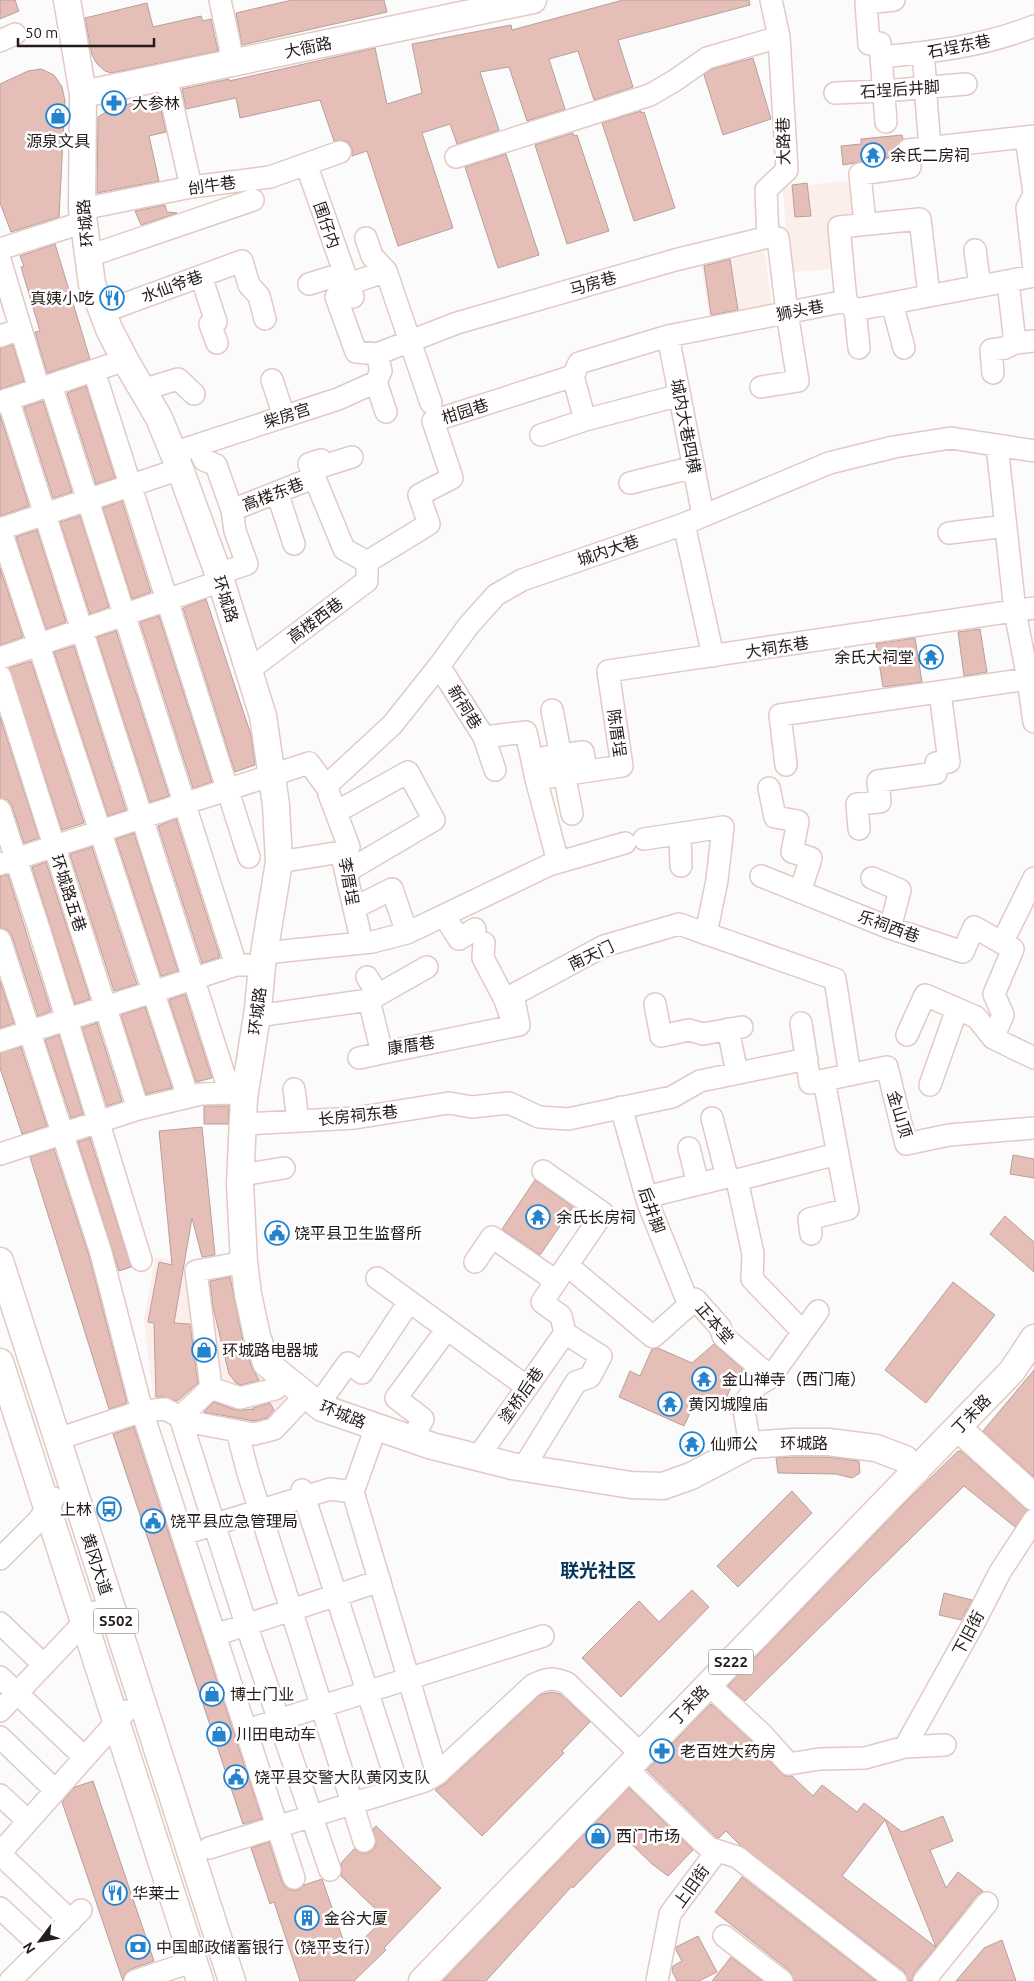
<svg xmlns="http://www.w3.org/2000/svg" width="1034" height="1981" viewBox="0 0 1034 1981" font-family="Ubuntu,'Noto Sans SC',sans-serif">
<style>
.built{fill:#fceeeb}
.building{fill:#e5beb7;stroke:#b89f9b}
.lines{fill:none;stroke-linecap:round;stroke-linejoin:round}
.minor-casing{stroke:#e3c9c4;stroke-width:24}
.major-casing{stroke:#e3c9c4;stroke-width:29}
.minor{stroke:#fff;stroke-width:21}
.major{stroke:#fff;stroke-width:26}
.labels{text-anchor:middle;stroke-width:5;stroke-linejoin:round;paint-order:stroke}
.shield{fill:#fff;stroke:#665f5f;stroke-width:1}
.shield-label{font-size:15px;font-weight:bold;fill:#241b1a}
.street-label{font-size:16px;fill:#241b1a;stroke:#fff}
.poi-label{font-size:16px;fill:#241b1a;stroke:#fff;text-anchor:start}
.quarter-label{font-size:19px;font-weight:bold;fill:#07355a;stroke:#fff}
</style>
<rect width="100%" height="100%" fill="#fbfbfb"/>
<path class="built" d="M853,180L857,219L836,269L789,272L783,188Z
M764,249L773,312L710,321L700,258Z
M243,1256L257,1336L305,1396L274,1429L155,1410L144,1320L155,1257L194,1265Z"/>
<path class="building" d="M0,0H15L19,11L0,19Z
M292,0H384L387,12L242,45L236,13Z
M623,0H749L750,5L618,40L633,87L594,100L578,51L549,59L565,109L527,121L509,67L480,72L499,130L457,144L450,124L422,133L453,228L398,246L367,151L352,156V148L348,142L342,140L334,141L320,100L240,118L236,98L186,109L182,89L229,79V81L375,48L387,104L422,93L412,44L511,25L512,30Z
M147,3L153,27L201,16L203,21L211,19L218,51L111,73L105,71L97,64L92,55L85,18Z
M753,58L771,119L723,135L704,75L712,69Z
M41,69L54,75L62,87L65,101L59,217L11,232L0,203V84L28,71Z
M158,97L166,132L149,136L159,181L97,193L98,117L112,108Z
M641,111V113L644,112L675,208L634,221L602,123Z
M573,133L574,136L577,135L609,231L567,244L535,145Z
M902,135L903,139L896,146V156L843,165L841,146L861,144V139Z
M506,154L539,255L498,268L465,167Z
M807,183L811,216L795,217L792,185Z
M165,205L167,212L177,213L141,225L135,211Z
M55,244L90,359L47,373L35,332L40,331L21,267L24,266L20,256Z
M730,259L738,310L711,315L704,266Z
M13,345L24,381L0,389V348Z
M86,386L115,478L96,484L67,393Z
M43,401L72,492L53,498L24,407Z
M0,415L29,506L0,516Z
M122,501L151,592L132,599L103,508Z
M80,516L109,607L90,614L60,522Z
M37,530L66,622L46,629L16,537Z
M0,568L23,637L0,645Z
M206,599L251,735L255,765L235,772L183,608Z
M159,616L212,782L193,788L140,622Z
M980,629L987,672L964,676L958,632Z
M116,631L169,796L150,802L97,637Z
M915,638L922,682L883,687L876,644Z
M74,646L126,810L108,816L54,652Z
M31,661L84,823L62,830L9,668Z
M0,717L39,838L24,843L12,806L8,800L0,798Z
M176,819L220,957L202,963L158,826Z
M134,833L178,971L161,976L116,839Z
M92,847L137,984L114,991L70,854Z
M46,862L90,999L75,1004L32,867Z
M8,875L51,1011L38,1016L12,936L8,930L0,928V876Z
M0,981L14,1023L0,1028Z
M185,994L212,1078L196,1082L169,1000Z
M145,1007L172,1088L146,1094L121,1015Z
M97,1023L122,1101L107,1106L82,1028Z
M59,1035L83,1114L71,1118L45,1040Z
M21,1047L47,1126L22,1134L0,1068V1053Z
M204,1106H229L228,1124H204Z
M202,1127L215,1255L202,1257L192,1218L174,1323L190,1324L198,1383L177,1401L164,1397H156L154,1323L148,1322L159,1262L172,1265L159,1131Z
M90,1138L131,1267L119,1271L78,1142Z
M54,1149L89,1256L127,1403L109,1409L30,1157Z
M1013,1155L1034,1159V1178L1010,1174Z
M535,1180L573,1207L540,1255L502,1229Z
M1005,1216L1034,1242V1272L990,1234Z
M230,1277L243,1341L252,1368L259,1380L241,1385L236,1383L229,1374L213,1307L210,1281Z
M953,1282L995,1315L926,1403L885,1370Z
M714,1344L749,1375L742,1385L733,1382L725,1401L710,1395L707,1403L697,1398L684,1426L619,1397L630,1371L640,1376L652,1349L658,1348L692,1363Z
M1034,1370V1477L983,1431Z
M214,1402L236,1410H243L254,1409L253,1408L270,1403L274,1410L267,1418L254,1421L204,1412Z
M134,1427L262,1819L243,1824L113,1434Z
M958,1451H961L1027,1510L1015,1527L964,1486L745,1701L728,1686L908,1500Z
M793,1457H827L859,1461L860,1473L852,1478L836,1474L778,1473L776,1458Z
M792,1491L812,1513L738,1587L717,1566Z
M692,1590L709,1607L621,1697L582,1658L639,1601L659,1622Z
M944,1593L972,1600L961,1620L939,1615Z
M551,1692L560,1694L590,1722L562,1751L564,1753L482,1836L435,1790L446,1783L540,1695Z
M711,1704L753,1743L780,1772L785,1776H792L813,1796L822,1785L857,1812L864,1803L902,1832L943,1816L953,1841L930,1850L946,1888L958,1872L983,1891L977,1895L936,1947L885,1820L842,1876L936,1947L914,1973L912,1981H908L904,1971L740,1845L726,1831L719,1838L716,1837L647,1770Z
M93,1781L154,1961L131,1969L125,1973L123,1981L62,1802L75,1787Z
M629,1788L693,1850L668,1876L652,1864L623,1836L573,1888L572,1886L486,1981H443Z
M376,1826L441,1888L384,1948L386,1950L354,1981H300L274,1902L270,1904L251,1848L269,1842L282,1882L285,1887L291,1890H298L304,1885L322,1879L348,1954L385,1918L341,1876L342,1872L341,1863L354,1849L362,1853H368L374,1849L376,1843L373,1829Z
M742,1877L876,1981H794L790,1971L715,1912Z
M698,1936L717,1972L699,1981H677L672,1971L673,1966L682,1961L676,1950V1947Z
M1002,1940L1016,1981H956L984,1948Z
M731,1957L762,1981H712Z"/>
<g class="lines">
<g class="minor-casing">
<path id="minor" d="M220,0L230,46L231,63
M0,41L15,34
M923,53L926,88
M881,57C933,52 985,46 1034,26
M166,76L191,187
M835,93L884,91L966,84
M926,97L930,148
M886,122L880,43L869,44L866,3L894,0
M1026,137L1034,193
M456,157L650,95L674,81L707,58L779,37
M306,164L353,297
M1034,195L1027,208L1034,269
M82,209L191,187L270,177L340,152
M865,224L860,174L910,167L908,150L1034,136
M768,237L766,190L787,170L779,37L771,0
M366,238L372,256L386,271
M0,249L84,222
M975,250L980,286
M89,256L253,200
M0,260L39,389
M201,276L216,322L210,324L217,343
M1008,282L1015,343L1034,341
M309,284L344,273
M846,301L839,227L920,219L929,295
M892,303L904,348
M855,310L859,348
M103,312L242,261L249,285L259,296L265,319
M0,336L21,329
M668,336L703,515
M377,354L356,352L336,297L349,284L386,271L431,403
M94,371L249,857
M993,373L991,350L1005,348L1015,343
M573,376L579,363L668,336L846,301L855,310L1034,276
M573,376L585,420
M272,380L284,416
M376,382L381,371L377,354L457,323L675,260L768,237L778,238L787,313L798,381L761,387
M376,382L386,412
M51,385L236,965
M142,390L178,379L194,394
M8,399L230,1093
M0,402L125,360
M541,435L585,420L680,395
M197,445L204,460L216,465L232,510L235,531L247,564L218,574
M997,445L1015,611L1028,679L1034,722
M173,453L338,399L376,382
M352,457L323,466L321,460L309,464L344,549L367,562
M630,483L694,467
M277,492L294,544
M232,510L313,478
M684,524L713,656
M0,528L188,1097
M0,529L180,469
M949,533L1006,526
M367,562L429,524L419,495L452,478L433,421L573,376
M0,658L221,581
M439,666L484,737L526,732L536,779L558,862
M249,670L367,581V562
M0,676L138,1109
M552,710L572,814
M484,737L495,770
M546,757L583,752L586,771
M786,765L780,715L1028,679
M536,779L622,766L608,671L1034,608
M769,788L775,817L798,821L792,852L811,858L800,892
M329,794L349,847L341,852L362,943
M0,810L39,929L141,1260
M859,829L857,804L880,802L878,781L936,773V763L949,762L940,692
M680,834L681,866
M644,839L723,827L717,880L706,934
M279,862L341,852
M0,864L309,763L326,786L392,725L439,666L469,625L496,595L522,580L684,524L829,463L894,447L951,438L1034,451
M346,872L434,820L408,772L347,806
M761,876L890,928L963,952L974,927L1013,949L994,994L1003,1015L993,1038
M872,878L900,890L890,928
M354,908L392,889L407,933
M445,917L459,939L475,929
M0,940L101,1253L142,1411L294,1878
M1002,943L1034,878
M264,953L372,942L407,933L549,865L625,843
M367,977L378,995
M369,1000L427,967
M655,1004L661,1036L689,1030L703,1034L742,1027
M257,1016L369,1000L382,1053L514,1026L505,1000L483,958L484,943
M801,1023L810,1083L887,1067L906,1144L949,1135L1034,1128
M514,1026L519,1025L513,995L604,946L679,924L835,979L850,1075
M728,1029L737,1073
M907,1035L925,995L976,1017L993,1038L1034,1058
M0,1041L236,965H249
M359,1058L382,1053
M930,1085L957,1009
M294,1089L298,1121
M244,1124L355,1118L449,1103L472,1107L509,1103L539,1117L568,1119L672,1097L700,1081L807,1059
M689,1148L698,1184
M0,1154L138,1109L201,1094L230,1093L242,1097
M543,1171L603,1213L542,1302L561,1316L565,1333
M241,1175L284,1168
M646,1197L727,1177L712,1118
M811,1234L809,1219L848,1209L824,1080
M244,1262L196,1271L211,1388L180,1417L246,1624L330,1870
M475,1262L492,1237L556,1281
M567,1265L653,1337L689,1305L648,1203L621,1107
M377,1278L527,1387
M689,1305L695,1299L720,1327L723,1336L766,1373L743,1405L750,1445
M802,1331L752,1279L753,1254L737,1180L837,1154
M758,1385L770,1378L818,1311
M211,1388L240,1398L275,1389L285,1380
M318,1405L348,1363L362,1373L409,1302
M376,1427L353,1492L437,1774
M237,1431L248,1473L364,1841
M70,1435L142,1411L165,1409L190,1422L254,1434L274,1429L305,1396
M412,1439L423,1419L396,1398L447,1329
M478,1457L565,1333
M524,1467L576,1382L590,1377L601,1356L565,1333
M302,1490L399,1789
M183,1534L330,1489L353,1492
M0,1559L38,1521L54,1498
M0,1623L44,1665
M215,1635L380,1581
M0,1677L84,1757
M709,1685L762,1734L789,1764L819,1759L865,1758L905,1747L945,1745
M0,1711L94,1612
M247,1730L543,1636
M0,1737L55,1790
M905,1747L974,1623L1000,1572L1034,1520
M627,1769L709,1848L737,1857L896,1981
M0,1795L28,1821
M209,1848L425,1781L437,1774L533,1685C547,1678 552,1677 567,1683L642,1755
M0,1853L126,1711
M0,1854L71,1921
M0,1908L43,1948
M724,1936L782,1981
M10,1981L81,1910
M135,1981L194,1961
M657,1981L670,1914L717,1851
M924,1981L987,1903"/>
</g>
<g class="major-casing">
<path id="major" d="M67,0L83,94L82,209L92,284L109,329L125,360L159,418L180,469L221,581L263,716L276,805L279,862L262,966L258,1009L244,1098L240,1184L244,1262L248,1294L257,1336L266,1363L322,1408L432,1446L512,1466L631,1485L663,1486L691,1476L750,1445L792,1442H828L876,1448L905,1459L917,1470
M83,94L533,0
M0,1261L232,1981
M0,1362L200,1981
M958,1428L1034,1497
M422,1981L1012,1371L1034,1338"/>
</g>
<use href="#minor" class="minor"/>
<use href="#major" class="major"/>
</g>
<defs>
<g id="pharmacy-ring" transform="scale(1.25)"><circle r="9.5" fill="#fff" stroke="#2483cf" stroke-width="1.5"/><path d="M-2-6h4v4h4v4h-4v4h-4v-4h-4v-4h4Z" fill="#2483cf"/></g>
<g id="shop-ring" transform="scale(1.25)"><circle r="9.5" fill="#fff" stroke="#2483cf" stroke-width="1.5"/><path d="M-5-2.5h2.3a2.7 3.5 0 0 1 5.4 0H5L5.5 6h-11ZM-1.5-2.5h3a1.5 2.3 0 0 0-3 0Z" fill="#2483cf"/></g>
<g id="temple-ring" transform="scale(1.25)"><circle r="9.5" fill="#fff" stroke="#2483cf" stroke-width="1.5"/><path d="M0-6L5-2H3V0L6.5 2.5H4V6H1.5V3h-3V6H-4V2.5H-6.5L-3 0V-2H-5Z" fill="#2483cf"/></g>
<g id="restaurant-ring" transform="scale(1.25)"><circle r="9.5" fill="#fff" stroke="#2483cf" stroke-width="1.5"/><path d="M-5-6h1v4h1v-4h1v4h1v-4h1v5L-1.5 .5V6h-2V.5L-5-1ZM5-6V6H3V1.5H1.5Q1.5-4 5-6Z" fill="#2483cf"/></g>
<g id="civic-ring" transform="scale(1.25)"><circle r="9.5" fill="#fff" stroke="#2483cf" stroke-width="1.5"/><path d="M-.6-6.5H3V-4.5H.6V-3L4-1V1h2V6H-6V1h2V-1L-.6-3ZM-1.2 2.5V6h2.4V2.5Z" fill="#2483cf"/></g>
<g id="bus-ring" transform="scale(1.25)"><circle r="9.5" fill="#fff" stroke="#2483cf" stroke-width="1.5"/><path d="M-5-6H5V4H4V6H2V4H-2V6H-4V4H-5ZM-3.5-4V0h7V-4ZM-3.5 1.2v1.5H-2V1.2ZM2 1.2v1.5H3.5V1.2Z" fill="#2483cf"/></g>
<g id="building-ring" transform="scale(1.25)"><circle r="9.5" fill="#fff" stroke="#2483cf" stroke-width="1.5"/><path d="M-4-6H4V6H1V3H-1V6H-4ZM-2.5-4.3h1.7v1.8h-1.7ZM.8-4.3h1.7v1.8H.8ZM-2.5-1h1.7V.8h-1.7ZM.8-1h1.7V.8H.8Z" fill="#2483cf"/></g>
<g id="bank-ring" transform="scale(1.25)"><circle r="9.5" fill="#fff" stroke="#2483cf" stroke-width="1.5"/><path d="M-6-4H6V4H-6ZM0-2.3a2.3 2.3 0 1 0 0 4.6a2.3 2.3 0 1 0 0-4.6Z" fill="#2483cf"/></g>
</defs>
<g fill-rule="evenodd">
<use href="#pharmacy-ring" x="114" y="103"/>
<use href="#shop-ring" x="58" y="116"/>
<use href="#temple-ring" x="873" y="155"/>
<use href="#restaurant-ring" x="112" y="298"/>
<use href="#temple-ring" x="931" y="657"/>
<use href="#temple-ring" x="538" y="1217"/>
<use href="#civic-ring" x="277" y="1233"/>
<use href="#shop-ring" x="204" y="1350"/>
<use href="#temple-ring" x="704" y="1379"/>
<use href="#temple-ring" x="670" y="1404"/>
<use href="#temple-ring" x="692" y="1444"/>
<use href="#bus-ring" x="109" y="1509"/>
<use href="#civic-ring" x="153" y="1521"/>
<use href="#shop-ring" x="212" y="1694"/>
<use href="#shop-ring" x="219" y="1734"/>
<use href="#pharmacy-ring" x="662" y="1751"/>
<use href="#civic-ring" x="236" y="1777"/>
<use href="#shop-ring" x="598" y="1836"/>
<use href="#restaurant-ring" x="115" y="1893"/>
<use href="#building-ring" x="307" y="1918"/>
<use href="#bank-ring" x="138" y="1947"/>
</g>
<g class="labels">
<g class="shield">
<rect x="93.5" y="1608.5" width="45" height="25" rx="4"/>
<rect x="708.5" y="1649.5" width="45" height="25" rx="4"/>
</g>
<g class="shield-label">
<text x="116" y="1626">S502</text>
<text x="731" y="1667">S222</text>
</g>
<g class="street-label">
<text transform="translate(959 46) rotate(-11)" y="6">石埕东巷</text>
<text transform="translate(308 47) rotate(-12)" y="6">大衙路</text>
<text transform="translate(900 89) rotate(-4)" y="6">石埕后井脚</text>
<text transform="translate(783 141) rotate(-91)" y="6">大路巷</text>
<text transform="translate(212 185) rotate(-8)" y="6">刣牛巷</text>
<text transform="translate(85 223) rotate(-95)" y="6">环城路</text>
<text transform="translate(327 225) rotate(71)" y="6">围仔内</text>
<text transform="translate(593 283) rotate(-16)" y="6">马房巷</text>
<text transform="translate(172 286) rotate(-20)" y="6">水仙爷巷</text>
<text transform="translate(800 310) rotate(-11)" y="6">狮头巷</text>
<text transform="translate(465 411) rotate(-18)" y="6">柑园巷</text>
<text transform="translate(287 415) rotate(-18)" y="6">柴房宫</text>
<text transform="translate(686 426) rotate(79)" y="6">城内大巷四横</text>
<text transform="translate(273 494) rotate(-21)" y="6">高楼东巷</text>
<text transform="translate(608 550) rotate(-19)" y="6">城内大巷</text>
<text transform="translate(226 599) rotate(72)" y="6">环城路</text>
<text transform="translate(315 620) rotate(-37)" y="6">高楼西巷</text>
<text transform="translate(777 647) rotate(-9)" y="6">大祠东巷</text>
<text transform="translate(465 707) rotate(58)" y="6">新祠巷</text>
<text transform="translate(617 733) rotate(82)" y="6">陈厝埕</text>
<text transform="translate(349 881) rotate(80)" y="6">李厝埕</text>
<text transform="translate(69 893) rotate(72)" y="6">环城路五巷</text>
<text transform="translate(889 926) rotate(20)" y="6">乐祠西巷</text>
<text transform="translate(591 955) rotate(-25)" y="6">南天门</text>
<text transform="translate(257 1011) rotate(-83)" y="6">环城路</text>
<text transform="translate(411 1045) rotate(-8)" y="6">康厝巷</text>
<text transform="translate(900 1114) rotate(73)" y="6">金山顶</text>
<text transform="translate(358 1115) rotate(-6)" y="6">长房祠东巷</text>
<text transform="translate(652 1210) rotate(70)" y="6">后井脚</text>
<text transform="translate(715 1323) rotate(49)" y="6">正本堂</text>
<text transform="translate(521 1395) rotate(-55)" y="6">塗桥后巷</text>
<text transform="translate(343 1414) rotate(22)" y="6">环城路</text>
<text transform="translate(971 1414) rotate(-46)" y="6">丁未路</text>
<text x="804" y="1449">环城路</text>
<text transform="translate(97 1564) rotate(72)" y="6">黄冈大道</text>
<text transform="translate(968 1633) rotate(-62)" y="6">下旧街</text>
<text transform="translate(689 1705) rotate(-46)" y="6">丁未路</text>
<text transform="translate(691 1886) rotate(-54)" y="6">上旧街</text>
</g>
<g class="poi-label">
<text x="132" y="109">大参林</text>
<text x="58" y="147" text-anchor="middle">源泉文具</text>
<text x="890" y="161">余氏二房祠</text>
<text x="94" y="304" text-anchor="end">真姨小吃</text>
<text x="914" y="663" text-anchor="end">余氏大祠堂</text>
<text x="556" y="1223">余氏长房祠</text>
<text x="294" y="1239">饶平县卫生监督所</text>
<text x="222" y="1356">环城路电器城</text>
<text x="722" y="1385">金山禅寺（西门庵）</text>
<text x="688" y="1410">黄冈城隍庙</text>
<text x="710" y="1450">仙师公</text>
<text x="92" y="1515" text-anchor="end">上林</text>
<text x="170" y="1527">饶平县应急管理局</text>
<text x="230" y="1700">博士门业</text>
<text x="236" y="1740">川田电动车</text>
<text x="680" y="1757">老百姓大药房</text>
<text x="254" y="1783">饶平县交警大队黄冈支队</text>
<text x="616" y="1842">西门市场</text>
<text x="132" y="1899">华莱士</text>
<text x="324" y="1924">金谷大厦</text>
<text x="156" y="1953">中国邮政储蓄银行（饶平支行）</text>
</g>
<g class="quarter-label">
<text x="598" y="1577">联光社区</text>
</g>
</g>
<g transform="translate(40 1941) rotate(238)" stroke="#ffffff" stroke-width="4" paint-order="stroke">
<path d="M0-4L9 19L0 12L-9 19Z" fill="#241b1a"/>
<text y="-8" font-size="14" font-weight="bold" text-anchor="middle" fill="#241b1a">N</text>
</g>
<path d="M18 38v8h136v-8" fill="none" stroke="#241b1a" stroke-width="2.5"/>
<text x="25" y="38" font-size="15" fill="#241b1a" stroke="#ffffff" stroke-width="4" paint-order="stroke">50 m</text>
</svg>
